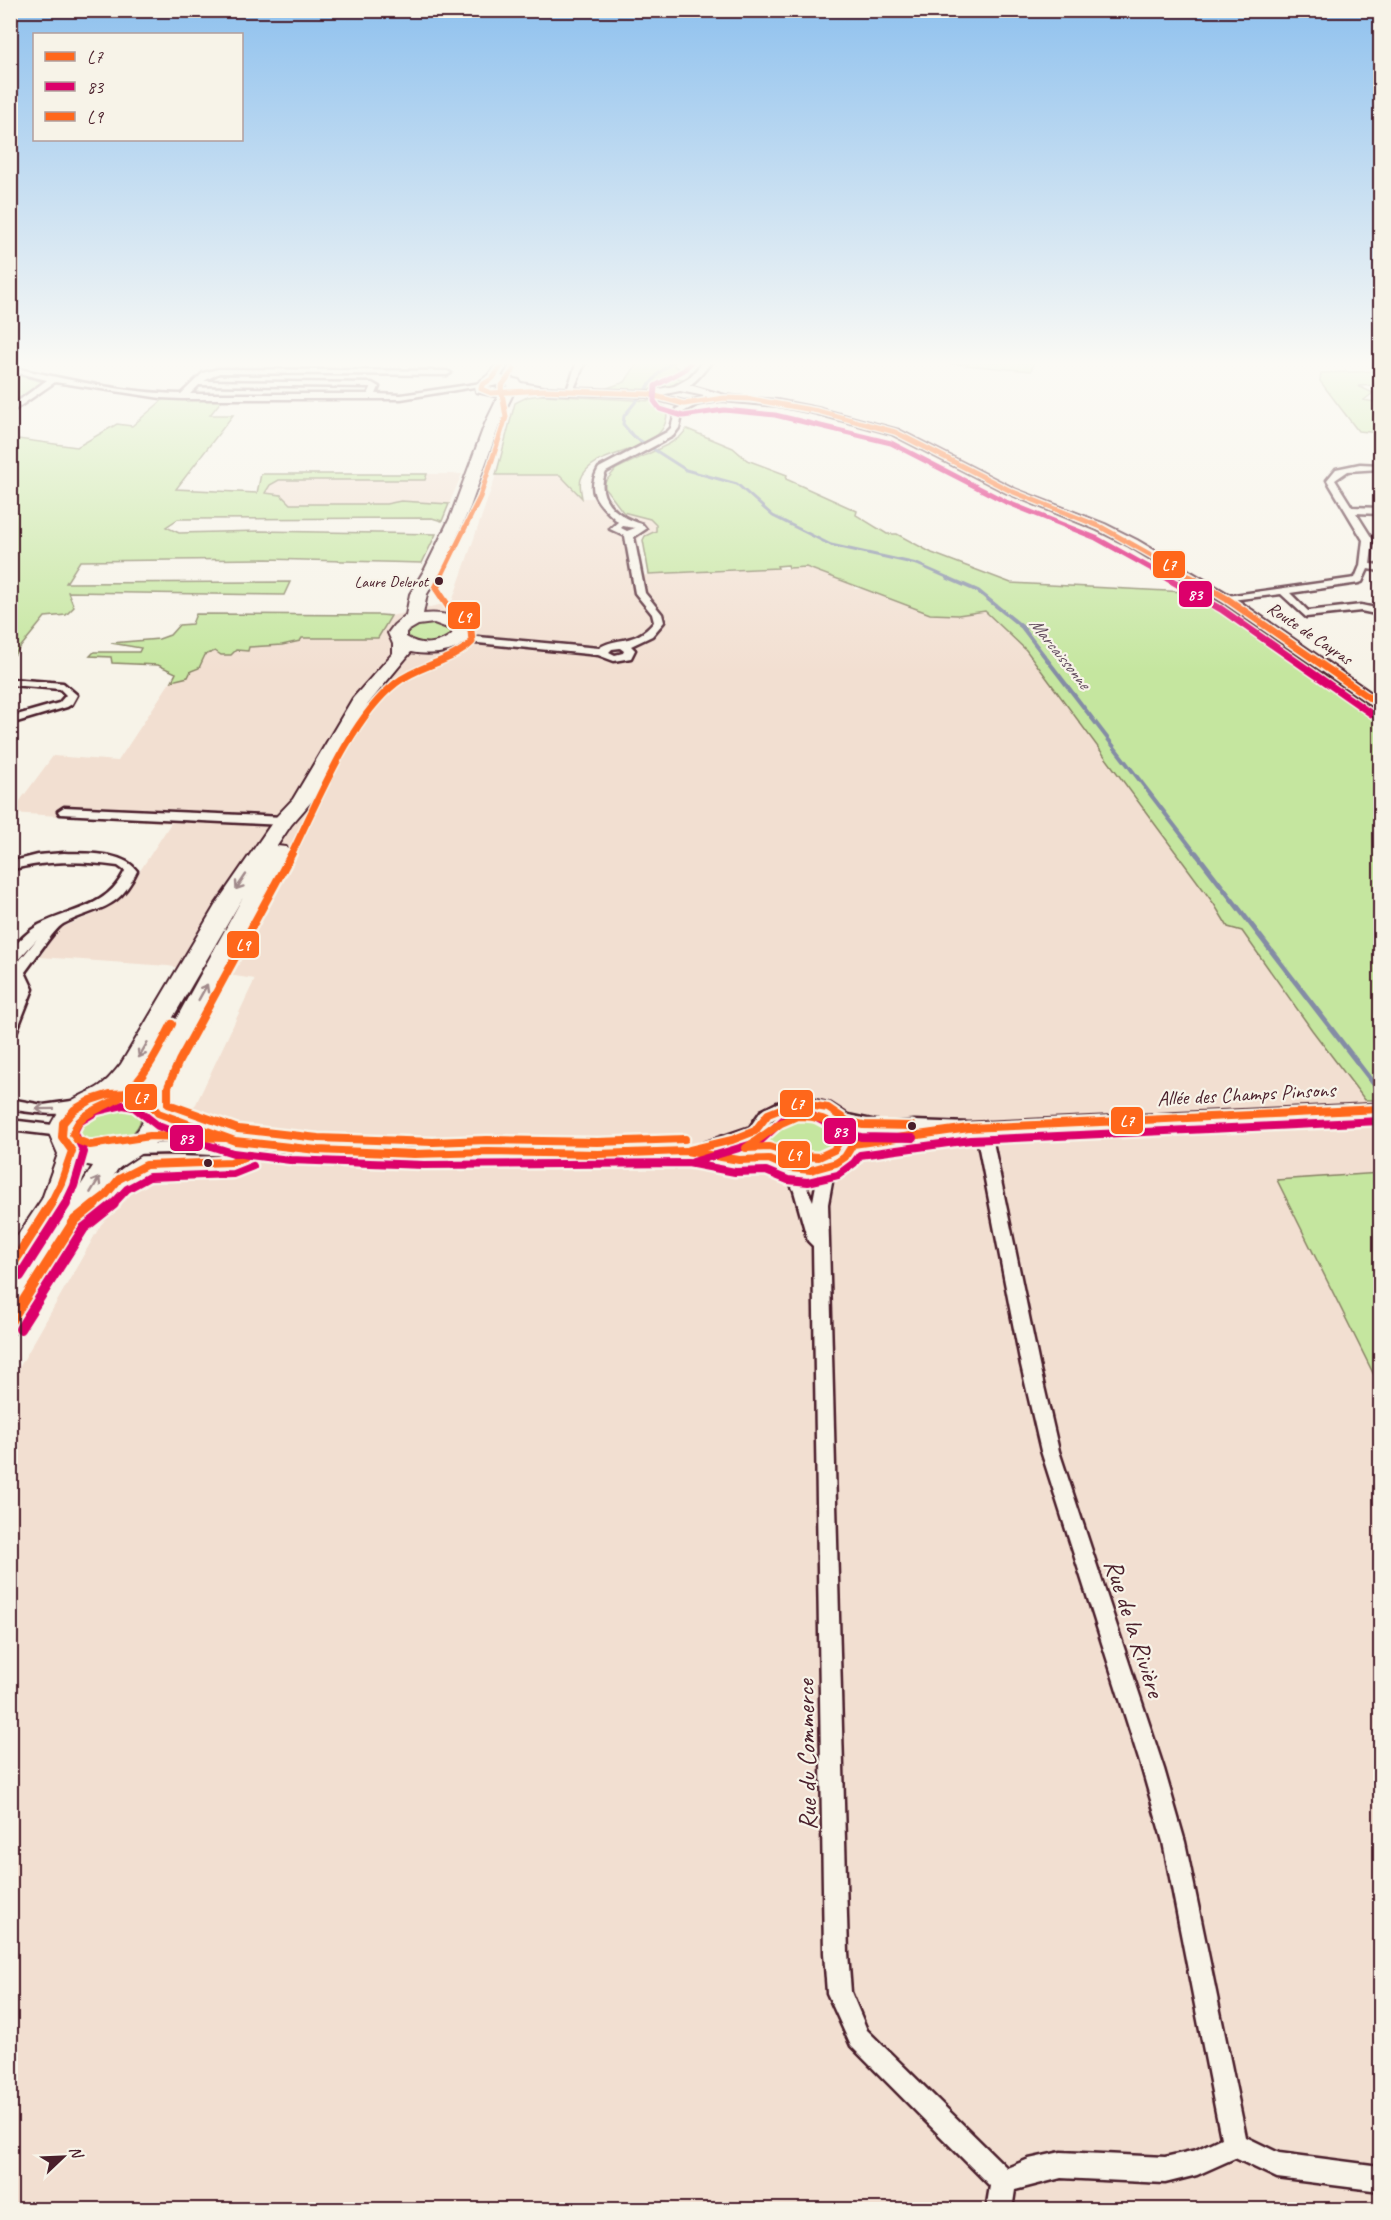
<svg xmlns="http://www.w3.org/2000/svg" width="1391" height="2220" viewBox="0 0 1391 2220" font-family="Caveat,sans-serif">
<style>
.built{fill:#f2dfd1}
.green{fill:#c5e69f;stroke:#888265;stroke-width:1.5}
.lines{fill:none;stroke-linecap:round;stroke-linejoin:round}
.stream-far2{stroke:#848ca5;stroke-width:3}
.stream-far1{stroke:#848ca5;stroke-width:4}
.stream{stroke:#848ca5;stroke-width:5}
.minor-casing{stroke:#4a1f2b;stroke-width:5}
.tertiary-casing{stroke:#4a1f2b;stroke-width:4}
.primary-casing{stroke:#4a1f2b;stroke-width:4}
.minor{fill:#f7f3e8;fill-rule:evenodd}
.tertiary{fill:#f7f3e8;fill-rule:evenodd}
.primary{fill:#f7f3e8;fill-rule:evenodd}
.bus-1-far3-casing{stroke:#f7f3e8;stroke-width:8}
.bus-1-far2-casing{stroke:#f7f3e8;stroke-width:10}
.bus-1-far1-casing{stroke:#f7f3e8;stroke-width:13}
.bus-1-casing{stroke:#f7f3e8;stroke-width:15}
.bus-2-far3-casing{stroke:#f7f3e8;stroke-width:8}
.bus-2-far2-casing{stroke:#f7f3e8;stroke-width:10}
.bus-2-far1-casing{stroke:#f7f3e8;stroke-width:13}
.bus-2-casing{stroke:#f7f3e8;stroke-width:15}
.bus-3-far2-casing{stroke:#f7f3e8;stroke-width:8}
.bus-3-far1-casing{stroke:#f7f3e8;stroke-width:10}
.bus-3-casing{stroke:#f7f3e8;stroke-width:13}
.bus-1-far3{stroke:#ff671b;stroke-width:5}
.bus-1-far2{stroke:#ff671b;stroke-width:7}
.bus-1-far1{stroke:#ff671b;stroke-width:8}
.bus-1{stroke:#ff671b;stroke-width:10}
.bus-2-far3{stroke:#dc006b;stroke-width:5}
.bus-2-far2{stroke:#dc006b;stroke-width:7}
.bus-2-far1{stroke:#dc006b;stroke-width:8}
.bus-2{stroke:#dc006b;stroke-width:10}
.bus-3-far2{stroke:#ff671b;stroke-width:5}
.bus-3-far1{stroke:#ff671b;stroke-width:7}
.bus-3{stroke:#ff671b;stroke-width:8}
.oneway{stroke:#a0898a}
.bus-dot{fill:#4a1f2b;stroke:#f7f3e8;stroke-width:2}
.labels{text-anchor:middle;stroke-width:4.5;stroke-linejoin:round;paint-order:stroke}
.far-bus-label{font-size:16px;fill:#4a1f2b;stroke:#f7f3e8;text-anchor:end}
.far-street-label{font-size:18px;fill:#4a1f2b;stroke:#f7f3e8}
.far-water-label{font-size:18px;font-style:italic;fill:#624c5e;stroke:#f7f3e8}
.street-label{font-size:21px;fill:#4a1f2b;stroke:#f7f3e8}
.near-street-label{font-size:26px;fill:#4a1f2b;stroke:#f7f3e8}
.line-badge{stroke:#f7f3e8;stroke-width:2}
.badge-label{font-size:16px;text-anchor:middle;font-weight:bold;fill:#fff}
</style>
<rect width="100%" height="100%" fill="#f7f3e8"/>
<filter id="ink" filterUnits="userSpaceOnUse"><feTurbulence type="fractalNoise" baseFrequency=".0167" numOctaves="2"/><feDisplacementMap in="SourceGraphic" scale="12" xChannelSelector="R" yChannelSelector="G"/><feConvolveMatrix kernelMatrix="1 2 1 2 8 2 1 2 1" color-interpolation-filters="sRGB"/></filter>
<g filter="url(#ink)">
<path class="built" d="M427,474H462L449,504L401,501L386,504H289L264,493L270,485L279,480H425Z
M496,475H560L582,498H609L621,512L650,519L656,526V531L641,536L638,540L644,575L806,567L852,584L855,589H862L930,614L958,615L985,611L1026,650L1215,904L1228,926L1242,931L1312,1030L1365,1100L1374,1117L1380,1121V1173L1277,1180L1380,1387V2209L11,2210V1382L123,1186L196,1104L255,979L168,966L40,957L58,929L99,912L125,894L171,823L11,813L53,756L118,761L176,673L232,635L378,638L391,616L452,602Z"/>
<path class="green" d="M638,362H675L674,366L683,370L678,378L686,380C664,396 631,391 604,389L625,382Z
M932,362H1034L1031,371Z
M1380,371V385L1358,386L1373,393L1364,400L1380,403V433L1358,431L1320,381L1321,373Z
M11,374L44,382L11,406Z
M542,395L652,401L667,408C671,458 592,445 581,479C579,485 581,492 582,498L560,475H496L515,403L527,397Z
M165,398L222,400L210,415H233L176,489L257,493L261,474H427L425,480H279L270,485L265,493L281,495L290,504H386L401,501L449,504L442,521L432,518L178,519L166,527L179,533L260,531L436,534L422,563L266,559L80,561L66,583L290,582L284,595L68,592L74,607L66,615L45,617L14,655H10V484L13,479H11V438L77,447L117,424L132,426Z
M687,429L733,448L747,460L787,475L786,479L857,511L856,515L887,534H897L932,553L1011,583L1206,593L1309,660L1361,699L1380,718V1100H1365L1312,1030L1242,931L1228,927L1214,904L1026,650L985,611L958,615L930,614L806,567L789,568L788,565L777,566L778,568L649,574L643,540L645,536L656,531V525L650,519L623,512L605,488V482L616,469L669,444L680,437Z
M196,614L381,615L391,616L378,638H302L300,641L282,645L249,647L248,651L236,650L231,655H221L215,651L205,655L199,668L191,671L188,677L172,681L176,673L158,665L112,663L111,657L90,656L94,652H139L141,648L111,643L159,639L170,635L179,625L192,624Z
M436,622L453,629L452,635C439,645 418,647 405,636L406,630L413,625Z
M122,1103L136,1109L141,1119C136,1145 82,1161 75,1130C80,1109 103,1103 122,1103Z
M793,1114C804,1114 815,1114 825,1119C843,1128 845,1150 826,1159C786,1177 737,1131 793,1114Z
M1380,1173V1387L1277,1180Z"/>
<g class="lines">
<path class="stream-far2" d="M672,362L659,373L624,416L623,424L633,436L686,470L737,484L773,516L831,545L917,564L951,579"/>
<path class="stream-far1" d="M948,578L978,591L1022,627L1197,855"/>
<path class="stream" d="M1196,853L1380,1092"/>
<g class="minor-casing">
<path id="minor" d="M577,362H585L573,391L566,393Z
M703,362H711C702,374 690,391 673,391V387L689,378Z
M10,367C66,379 124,393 181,394L203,373L218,369L447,371L451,373L447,375L219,373L204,381L372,383L379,387L376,394L401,395L482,383L486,385L401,399H182L161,398L55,382L10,413V407L47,380L10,371ZM199,385L370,387L371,388L368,394H190Z
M693,401L700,403L683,412L679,428L673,436L606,472C593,498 619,518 642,524L646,529L634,537L645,593L662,614L664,622L652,636L631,646L635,650L631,658L614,661L598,655L478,643L448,645V641L478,637L599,648C616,636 635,646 654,622L652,614L635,593L625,536L610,529L618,522C600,504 584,494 599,468L667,432L671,428L676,409ZM623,526L635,528L627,531L621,528ZM620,648L624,651L623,653L615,655L609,652L612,649Z
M1360,464L1380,465V469L1348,471L1335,480L1352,507L1380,508V514L1356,513L1373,540L1370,564L1380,565V571L1368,569L1362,582L1359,583L1290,593L1308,611L1361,605L1380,609V615L1361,611L1306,617L1281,594L1223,601L1222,599L1227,596L1355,578L1360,566L1363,540L1327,480L1336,469Z
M10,679L63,683L77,695L72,704L67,707L10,724V717L59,703L66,695L60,689L10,685Z
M64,807L283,817L289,821L283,825L60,814L58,811Z
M64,853C87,854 123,851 137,871C118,912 98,906 63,924C53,930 34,961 25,972L33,989L17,1030L10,1034V1011L19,989L16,978L10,975V965L15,966L37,939L15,963L10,964V951C19,941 27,932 39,925C72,908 106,909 125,871L118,866C80,861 47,860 10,870V862L38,855Z
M806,1098L831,1104L848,1115L886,1123L914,1121L969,1123L1380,1104V1114L991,1132L1039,1365L1059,1451L1164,1769L1185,1842L1246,2137L1279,2153L1380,2166V2191L1277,2178L1235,2158L1197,2175L1165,2183L1061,2178L1015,2190L1012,2210H986L990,2186L851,2046L827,1993L824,1953L813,1246L808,1241L794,1191L785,1173L766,1164L739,1165L686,1156L598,1159L488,1157L414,1159L317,1155L256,1148L258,1152L255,1156L250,1157L173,1153L132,1154L127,1153L124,1149L127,1145L132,1144L173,1143L234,1146L153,1117L150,1113L158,1108L237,1136L317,1145L414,1149L488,1147L598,1149L691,1147L750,1127L761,1111L777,1103ZM806,1108C860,1121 855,1168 801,1164C791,1163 782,1161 775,1155C744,1127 781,1112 806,1108ZM857,1127L886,1133L899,1132L860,1138ZM911,1131L976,1133L1021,1365L1041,1451L1142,1769L1163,1842L1221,2138L1196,2150L1165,2157L1061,2152L1029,2159L1007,2168L867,2030L851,1992L848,1953L828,1204L834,1171L848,1163L858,1148L914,1140L917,1136ZM749,1139L756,1154L739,1155L712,1150ZM818,1174L813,1201L801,1175Z
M10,1099L43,1105L79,1100L86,1105C74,1120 28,1112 10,1109Z
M10,1120L61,1126L69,1131L61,1136L10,1130Z"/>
</g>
<g class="tertiary-casing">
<path id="tertiary" d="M516,382L544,387L648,391L680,385L693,386L725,395L777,400L818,408L899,430L1015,489L1105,524L1137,540L1232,596L1380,699V709L1375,708L1222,602L1129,546L1097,530L1007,493L891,434L817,414L777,406L722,401L684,407L646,397L544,393L512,387V383ZM680,391L709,397L684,401L661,395Z"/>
</g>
<g class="primary-casing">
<path id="primary" d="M498,362H510L501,376L519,380L523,387L513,394L503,414L470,507L442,569L427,594L423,614C439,612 461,615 471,628C468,654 431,656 411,652L368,704L311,802L291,825L277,846L286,847L289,852L170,1079L166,1103C187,1134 134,1155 117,1170L20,1331L10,1334V1298L93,1166L82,1164L69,1199L48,1234L20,1276L10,1279V1247L42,1199L58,1154L48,1131C59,1105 69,1101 93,1090C104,1085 113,1074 121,1064L216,904L276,817L293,799L353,698L393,653V644L388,633L394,625L406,615L410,594L425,569L450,518L485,424L498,397L476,392L475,385L488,375ZM502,384L509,386L499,389L488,387ZM434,623L453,630L452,634C439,645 421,647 406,637V632L418,625ZM243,897L156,1056L142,1089L130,1087L143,1069ZM119,1101L137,1105L145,1112C144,1135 114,1153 91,1147C87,1146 82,1143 78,1141L74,1131C81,1112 100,1104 119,1101Z"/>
</g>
<use href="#minor" class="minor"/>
<use href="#tertiary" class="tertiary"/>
<use href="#primary" class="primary"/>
<g class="bus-1-far3-casing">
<path id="bus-1-far3" d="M504,362L493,378L482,385L481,389L491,393L544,390L648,394L684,404L724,398L751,399L818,411L895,432L1011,491L1101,527L1194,579"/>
</g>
<g class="bus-1-far2-casing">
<path id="bus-1-far2" d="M1191,578L1227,599L1380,705"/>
</g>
<g class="bus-1-far1-casing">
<path id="bus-1-far1" d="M690,1150L732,1140L755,1131L768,1114L796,1103L828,1108L847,1121L863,1125L912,1126
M50,1205L61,1183L72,1151L62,1137L63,1123L74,1110L91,1100L110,1094L130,1093L147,1099L158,1113L235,1141L317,1150L414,1154L488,1152L598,1154L686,1151L739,1160L769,1159L790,1168L811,1170L836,1163L845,1157L853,1144L969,1128L1380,1109
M93,1205L105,1196L119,1179L146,1165L231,1162L249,1155"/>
</g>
<g class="bus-1-casing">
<path id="bus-1" d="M10,1268L51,1204
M10,1322L75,1220L95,1204"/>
</g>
<g class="bus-2-far3-casing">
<path id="bus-2-far3" d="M691,362L684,370L655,386L654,401L660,409L683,416L724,410L775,415L891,443L1006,502L1096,538L1170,579"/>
</g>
<g class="bus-2-far2-casing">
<path id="bus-2-far2" d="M1167,578L1221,609L1373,715"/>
</g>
<g class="bus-2-far1-casing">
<path id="bus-2-far1" d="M693,1162L759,1142L783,1120L799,1115L813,1116L839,1130L861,1137L913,1138
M65,1205L74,1186L84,1152L74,1132L79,1122L97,1111L123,1105L134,1107L158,1126L204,1144L233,1153L290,1160L424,1165L688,1163L735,1172L766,1171L788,1180L808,1182L838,1175L854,1163L860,1155L970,1140L1380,1121
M112,1205L127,1189L149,1177L233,1174L253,1166"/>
</g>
<g class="bus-2-casing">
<path id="bus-2" d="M20,1276L66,1204
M20,1329L84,1228L114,1204"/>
</g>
<g class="bus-3-far2-casing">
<path id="bus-3-far2" d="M440,579L480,497L506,417L501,387L514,369"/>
</g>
<g class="bus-3-far1-casing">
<path id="bus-3-far1" d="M291,855C317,803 350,719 396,683C419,665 452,662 472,642L470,619L450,609L436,588L441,578"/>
</g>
<g class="bus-3-casing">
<path id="bus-3" d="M292,853L179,1061L168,1087V1104L238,1129L318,1138L433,1142L487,1140L597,1142L685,1139
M172,1024C159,1048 147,1075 126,1093C109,1108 79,1110 73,1134L77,1140L90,1145L150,1136L225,1138
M797,1116C814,1116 833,1118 840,1135V1140L834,1150L819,1157L800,1156L769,1147L746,1148L781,1123Z"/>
</g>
<use href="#bus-1-far3" class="bus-1-far3"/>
<use href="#bus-1-far2" class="bus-1-far2"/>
<use href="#bus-1-far1" class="bus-1-far1"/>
<use href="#bus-1" class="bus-1"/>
<use href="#bus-2-far3" class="bus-2-far3"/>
<use href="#bus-2-far2" class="bus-2-far2"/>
<use href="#bus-2-far1" class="bus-2-far1"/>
<use href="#bus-2" class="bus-2"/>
<use href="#bus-3-far2" class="bus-3-far2"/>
<use href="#bus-3-far1" class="bus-3-far1"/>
<use href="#bus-3" class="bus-3"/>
</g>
<defs><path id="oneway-shaft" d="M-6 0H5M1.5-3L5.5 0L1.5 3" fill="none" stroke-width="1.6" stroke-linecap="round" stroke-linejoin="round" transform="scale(1.5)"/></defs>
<g class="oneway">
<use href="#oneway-shaft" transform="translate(241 882) rotate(124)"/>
<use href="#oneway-shaft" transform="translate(203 992) rotate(-61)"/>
<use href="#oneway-shaft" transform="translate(143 1050) rotate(120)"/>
<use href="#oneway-shaft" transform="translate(45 1109) rotate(179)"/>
<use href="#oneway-shaft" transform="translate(95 1185) rotate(-59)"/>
</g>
</g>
<linearGradient id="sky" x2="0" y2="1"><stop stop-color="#8fc1ee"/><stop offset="0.54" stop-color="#fbfaf5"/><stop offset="1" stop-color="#fbfaf5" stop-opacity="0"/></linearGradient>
<rect width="1391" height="673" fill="url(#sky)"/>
<g class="bus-dot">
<circle cx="439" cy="581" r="5"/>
<circle cx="912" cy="1126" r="5"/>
<circle cx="208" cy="1163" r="5"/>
</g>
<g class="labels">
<g class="far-bus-label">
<text x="428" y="587">Laure Delerot</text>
</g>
<g class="far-street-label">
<text transform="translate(1310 633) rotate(34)" y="6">Route de Cayras</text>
</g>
<g class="far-water-label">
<text transform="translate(1060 653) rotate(51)" y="6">Marcaissonne</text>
</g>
<g class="street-label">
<text transform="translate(1246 1094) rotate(-3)" y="7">Allée des Champs Pinsons</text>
</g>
<g class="near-street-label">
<text transform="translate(1135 1628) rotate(72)" y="9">Rue de la Rivière</text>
<text transform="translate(806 1755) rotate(-91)" y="9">Rue du Commerce</text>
</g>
</g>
<g class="line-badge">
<rect x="1152" y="550" width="34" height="29" rx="6" fill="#ff671b"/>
<rect x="1178" y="580" width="35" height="28" rx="6" fill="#dc006b"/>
<rect x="447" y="601" width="34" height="29" rx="6" fill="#ff671b"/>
<rect x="226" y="930" width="34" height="29" rx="6" fill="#ff671b"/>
<rect x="124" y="1083" width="34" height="28" rx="6" fill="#ff671b"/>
<rect x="779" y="1089" width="35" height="29" rx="6" fill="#ff671b"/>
<rect x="1110" y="1106" width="34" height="29" rx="6" fill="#ff671b"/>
<rect x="823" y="1117" width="34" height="28" rx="6" fill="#dc006b"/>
<rect x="169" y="1124" width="35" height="28" rx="6" fill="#dc006b"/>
<rect x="777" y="1140" width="34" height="29" rx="6" fill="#ff671b"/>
</g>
<g class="badge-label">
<text x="1169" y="570">L7</text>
<text x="1195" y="600">83</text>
<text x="464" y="622">L9</text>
<text x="243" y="950">L9</text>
<text x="141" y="1103">L7</text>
<text x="797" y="1109">L7</text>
<text x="1127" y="1126">L7</text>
<text x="840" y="1137">83</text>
<text x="186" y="1144">83</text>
<text x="794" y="1160">L9</text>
</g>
<rect width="1391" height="2220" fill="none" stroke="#f7f3e8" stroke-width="36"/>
<rect x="18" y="18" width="1355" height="2184" fill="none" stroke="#4a1f2b" stroke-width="2" filter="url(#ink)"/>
<rect x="33" y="33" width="210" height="108" fill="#f7f3e8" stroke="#b29e9c" stroke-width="1.5"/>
<rect x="45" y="52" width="30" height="9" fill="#ff671b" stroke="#b29e9c" stroke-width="1.5"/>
<text x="87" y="63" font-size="18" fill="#4a1f2b">L7</text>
<rect x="45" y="82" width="30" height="9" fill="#dc006b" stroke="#b29e9c" stroke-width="1.5"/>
<text x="87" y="93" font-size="18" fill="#4a1f2b">83</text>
<rect x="45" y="112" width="30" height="9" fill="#ff671b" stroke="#b29e9c" stroke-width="1.5"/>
<text x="87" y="123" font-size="18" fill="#4a1f2b">L9</text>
<g transform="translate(63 2157) rotate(67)" stroke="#f7f3e8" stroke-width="4.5" paint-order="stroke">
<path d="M0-4.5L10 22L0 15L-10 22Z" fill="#4a1f2b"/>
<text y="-9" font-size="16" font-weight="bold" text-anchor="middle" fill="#4a1f2b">N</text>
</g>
</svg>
